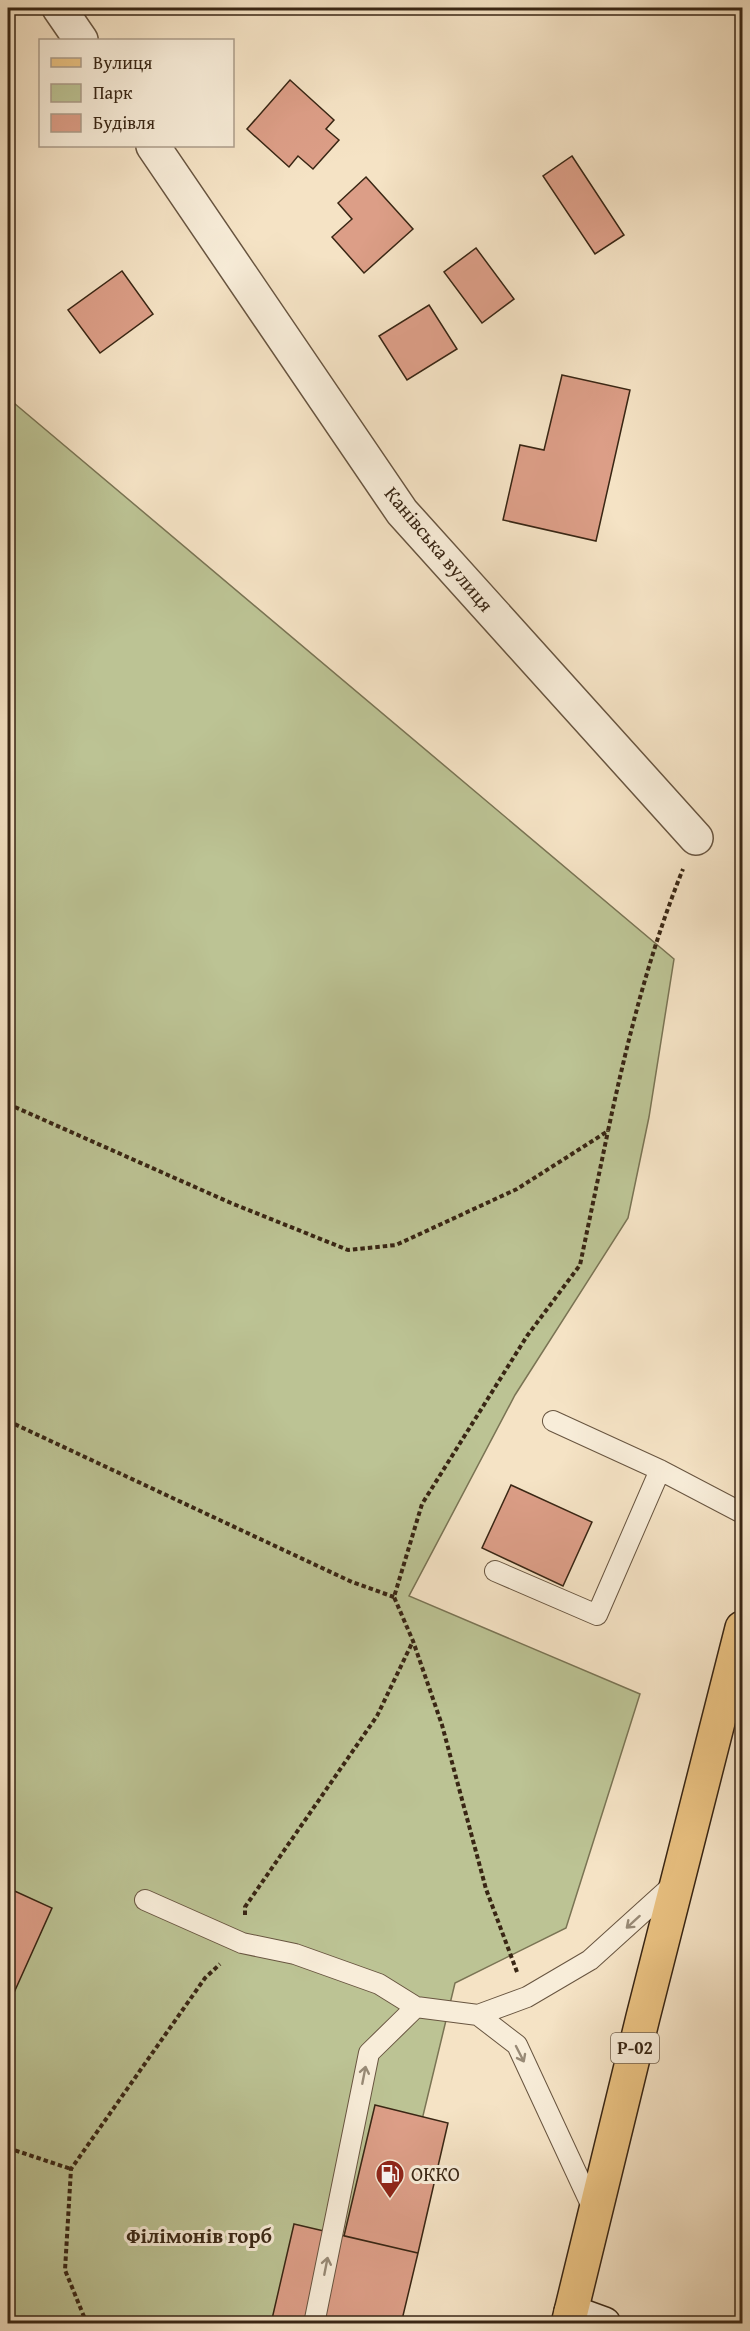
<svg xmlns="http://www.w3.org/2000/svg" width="750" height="2331" viewBox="0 0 750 2331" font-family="'Gentium Book Plus',serif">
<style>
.green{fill:#bcc394;stroke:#7a7454;stroke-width:1.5}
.building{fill:#dc9e87;stroke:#392614;stroke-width:1.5}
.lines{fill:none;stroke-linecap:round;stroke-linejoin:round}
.lane-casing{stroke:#685540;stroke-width:22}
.street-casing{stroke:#685540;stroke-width:36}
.secondary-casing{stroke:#392614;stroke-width:36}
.primary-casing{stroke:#392614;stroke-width:36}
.path{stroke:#392614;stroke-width:4;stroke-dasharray:4.5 3;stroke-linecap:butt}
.lane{stroke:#f8edd9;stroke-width:20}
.street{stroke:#f8edd9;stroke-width:33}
.secondary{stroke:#f8edd9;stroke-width:33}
.primary{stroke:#eac282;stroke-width:33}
.oneway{stroke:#988a76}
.labels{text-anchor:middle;stroke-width:6;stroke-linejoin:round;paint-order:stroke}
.shield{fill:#f8edd9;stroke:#72624f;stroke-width:1.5}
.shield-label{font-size:18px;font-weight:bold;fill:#392614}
.street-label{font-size:20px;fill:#392614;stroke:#f8edd9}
.poi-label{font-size:20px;fill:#392614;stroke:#f8edd9;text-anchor:start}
.neighbourhood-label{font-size:21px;font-weight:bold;fill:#392614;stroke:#f8edd9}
</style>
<rect width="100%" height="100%" fill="#f5e3c5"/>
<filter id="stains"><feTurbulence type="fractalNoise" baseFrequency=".00333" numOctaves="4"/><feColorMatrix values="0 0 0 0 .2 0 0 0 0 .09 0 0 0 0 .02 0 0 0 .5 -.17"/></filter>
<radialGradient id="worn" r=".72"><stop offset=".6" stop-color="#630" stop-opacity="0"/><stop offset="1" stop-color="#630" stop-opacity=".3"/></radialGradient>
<path class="green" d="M8,398L674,959L649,1117L628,1218L515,1395L409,1596L640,1694L566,1928L455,1983L373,2323H8Z"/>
<path class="building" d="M290,80L334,120L326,129L339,140L313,169L298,156L289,167L247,129Z
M572,156L624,235L595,254L543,176Z
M366,177L413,229L364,273L332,237L352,219L338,203Z
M476,248L514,299L482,323L444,272Z
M122,271L153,314L100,353L68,310Z
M429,305L457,349L407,380L379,336Z
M562,375L630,390L596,541L503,520L520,445L544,450Z
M511,1485L592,1522L563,1586L482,1548Z
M8,1888L52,1908L8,2006Z
M375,2105L448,2123L418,2253L344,2236Z
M294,2224L418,2253L401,2324H290L272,2319Z"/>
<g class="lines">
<g class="lane-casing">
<path id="lane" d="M553,1421L660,1470L742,1513
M495,1571L597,1615L660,1470
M145,1900L242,1943L295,1954L379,1984L416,2007L478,2015L527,1997L590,1960L674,1884
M478,2015L517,2045L595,2213
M314,2324L369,2053L416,2007"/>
</g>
<g class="street-casing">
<path id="street" d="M59,8L81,40
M153,146L402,512L696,838"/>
</g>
<g class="secondary-casing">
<path id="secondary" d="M571,2312L604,2324"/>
</g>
<g class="primary-casing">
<path id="primary" d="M568,2324L643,2017L742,1628"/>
</g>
<path class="path" d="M8,1104L231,1203L348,1250L396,1245L517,1189L608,1131C627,1042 649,953 683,869
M8,1421L352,1582L394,1597
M245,1915V1907L377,1716L413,1641
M517,1972L486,1889L442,1725L413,1641L394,1597L422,1504L527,1336L580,1265L608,1131
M8,2148L71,2169
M87,2324L65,2270L71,2169L205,1978L220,1964"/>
<use href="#lane" class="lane"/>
<use href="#street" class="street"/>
<use href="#secondary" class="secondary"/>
<use href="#primary" class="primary"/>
</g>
<defs><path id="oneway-shaft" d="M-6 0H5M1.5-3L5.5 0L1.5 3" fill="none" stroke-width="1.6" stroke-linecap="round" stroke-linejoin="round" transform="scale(1.5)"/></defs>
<g class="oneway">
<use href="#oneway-shaft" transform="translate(633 1922) rotate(138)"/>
<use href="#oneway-shaft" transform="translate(520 2054) rotate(63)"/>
<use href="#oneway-shaft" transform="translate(364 2075) rotate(-79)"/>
<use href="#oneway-shaft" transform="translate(326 2266) rotate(-79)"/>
</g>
<defs>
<g id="fuel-pin" transform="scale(1.5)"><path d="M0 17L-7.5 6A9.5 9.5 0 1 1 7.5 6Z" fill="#8f2418" stroke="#f8edd9"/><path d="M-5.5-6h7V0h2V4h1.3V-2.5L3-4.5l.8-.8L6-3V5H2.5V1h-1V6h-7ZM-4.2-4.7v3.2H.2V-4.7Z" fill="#fff"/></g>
</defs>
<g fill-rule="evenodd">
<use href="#fuel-pin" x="390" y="2174"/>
</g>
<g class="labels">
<rect class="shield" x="611" y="2033" width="48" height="30" rx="4.5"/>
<g class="shield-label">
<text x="635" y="2054">Р-02</text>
</g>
<g class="street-label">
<text transform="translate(439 549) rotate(50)" y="7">Канівська вулиця</text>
</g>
<g class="poi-label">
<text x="411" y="2181">ОККО</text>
</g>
<g class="neighbourhood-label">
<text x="199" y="2243">Філімонів горб</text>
</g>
</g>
<rect width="750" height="2331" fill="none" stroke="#f5e3c5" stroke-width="30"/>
<rect x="9" y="9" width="732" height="2313" fill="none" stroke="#392614" stroke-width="3"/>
<rect x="15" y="15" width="720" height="2301" fill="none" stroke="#392614" stroke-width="1.5"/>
<rect x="39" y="39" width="195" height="108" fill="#f8edd9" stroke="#ac9d8a" stroke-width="1.5"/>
<rect x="51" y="58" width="30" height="9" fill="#eac282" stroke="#ac9d8a" stroke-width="1.5"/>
<text x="93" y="69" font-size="18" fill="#392614">Вулиця</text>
<rect x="51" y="84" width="30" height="18" fill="#bcc394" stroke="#ac9d8a" stroke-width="1.5"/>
<text x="93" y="99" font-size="18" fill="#392614">Парк</text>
<rect x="51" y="114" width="30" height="18" fill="#dc9e87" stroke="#ac9d8a" stroke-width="1.5"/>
<text x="93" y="129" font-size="18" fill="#392614">Будівля</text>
<rect width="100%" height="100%" filter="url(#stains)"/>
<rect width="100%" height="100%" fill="url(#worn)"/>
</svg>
